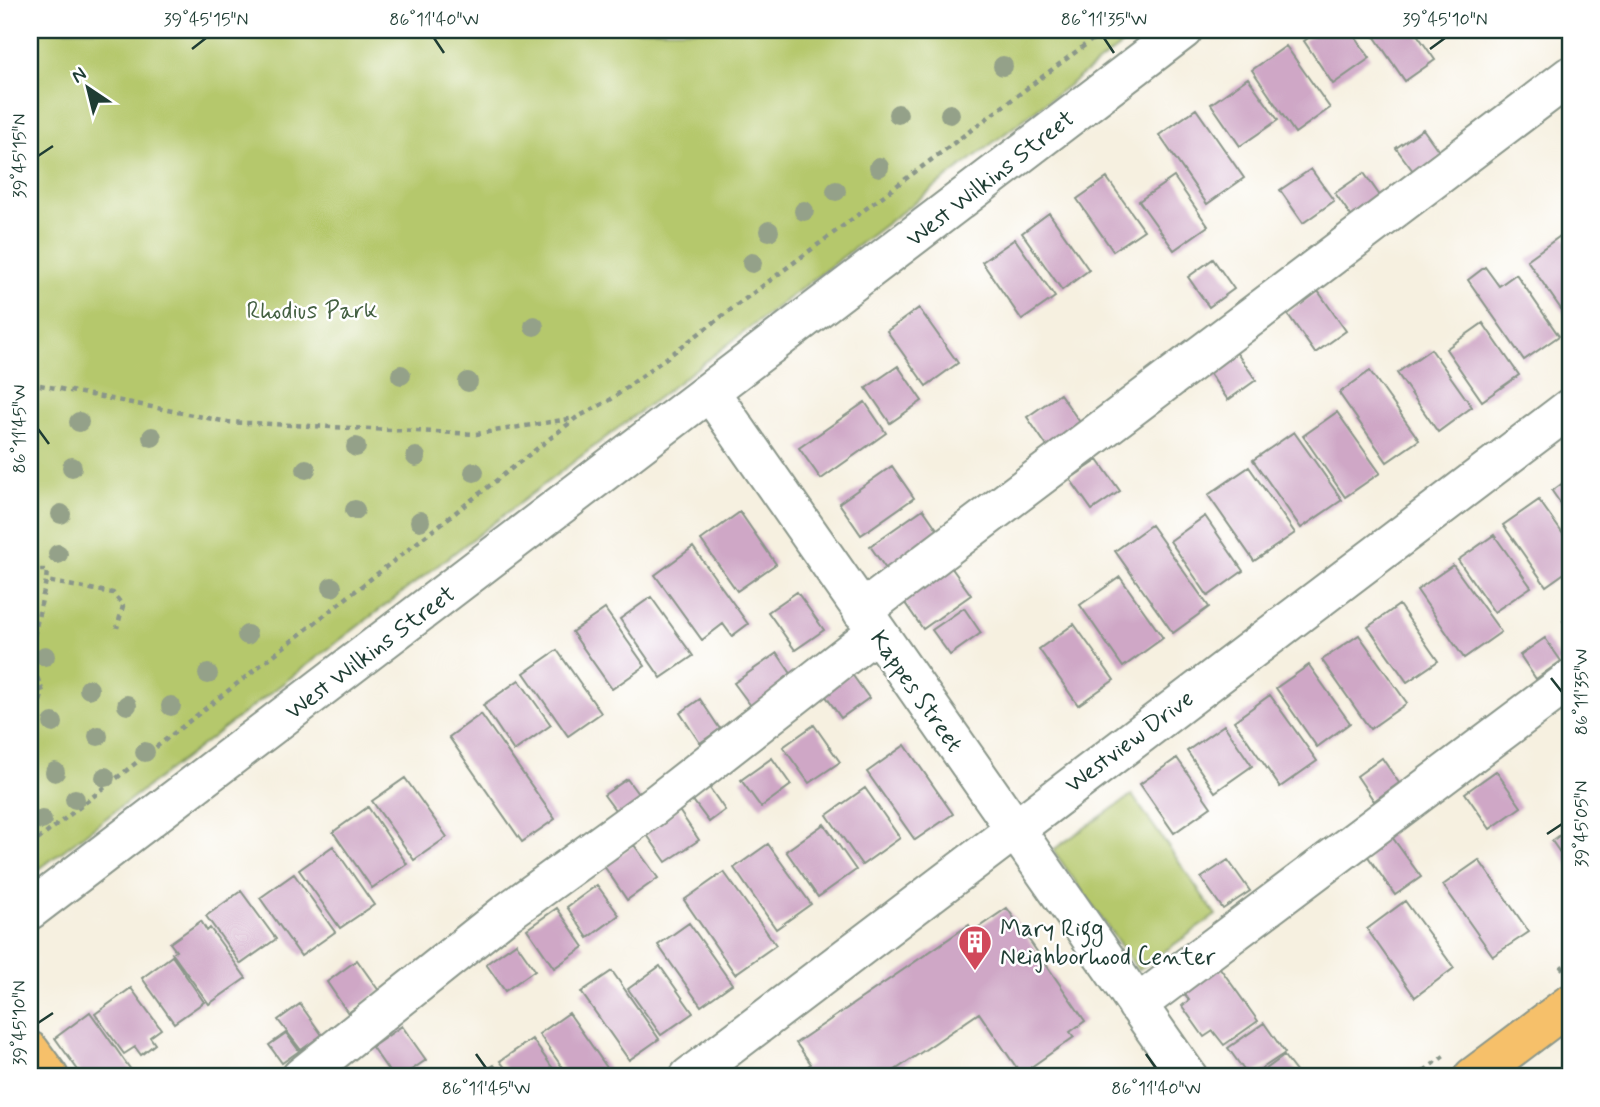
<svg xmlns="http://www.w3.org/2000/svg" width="1600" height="1107" viewBox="0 0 1600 1107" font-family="Mynerve,sans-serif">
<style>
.green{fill:#b5c86c;stroke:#6a8250;stroke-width:2}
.building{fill:#cfa7c6}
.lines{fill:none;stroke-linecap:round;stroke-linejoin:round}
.minor-casing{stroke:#8a968a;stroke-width:42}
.major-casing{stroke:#8a968a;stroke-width:42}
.path{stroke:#8a968a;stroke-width:4.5;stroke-dasharray:5 5;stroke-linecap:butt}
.minor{stroke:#fff;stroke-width:38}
.major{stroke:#f6c06b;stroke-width:38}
.tree{fill:#94a189}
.ticks{fill:none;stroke:#1f3d34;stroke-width:2.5}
.labels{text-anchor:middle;stroke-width:5;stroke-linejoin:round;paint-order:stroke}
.street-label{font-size:24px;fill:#1f3d34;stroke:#fff}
.park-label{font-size:24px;fill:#446042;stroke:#fff}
.poi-label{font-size:24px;fill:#1f3d34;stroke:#fff;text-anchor:start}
.neatline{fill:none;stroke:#1f3d34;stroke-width:2.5}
.ticks-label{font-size:18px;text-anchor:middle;fill:#1f3d34}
</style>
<rect width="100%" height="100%" fill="#fff"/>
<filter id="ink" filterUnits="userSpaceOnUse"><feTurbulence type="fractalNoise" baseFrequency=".0143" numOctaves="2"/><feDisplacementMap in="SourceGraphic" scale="14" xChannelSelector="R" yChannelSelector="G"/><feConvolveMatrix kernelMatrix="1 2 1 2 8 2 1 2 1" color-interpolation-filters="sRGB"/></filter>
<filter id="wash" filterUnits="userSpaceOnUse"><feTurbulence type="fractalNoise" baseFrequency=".00686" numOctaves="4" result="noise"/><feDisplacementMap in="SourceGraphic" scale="28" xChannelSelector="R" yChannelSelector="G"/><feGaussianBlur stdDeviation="1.57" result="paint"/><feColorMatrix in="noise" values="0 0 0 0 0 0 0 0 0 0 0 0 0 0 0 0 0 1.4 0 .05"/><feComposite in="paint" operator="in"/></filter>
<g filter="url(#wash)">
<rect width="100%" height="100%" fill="#f6f0e0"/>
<path class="green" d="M30,30H1141L30,876Z
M1132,795L1216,915L1138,970L1053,850Z"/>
<g id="blocks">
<path class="building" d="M1320,30H1350L1370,58L1333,84L1304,41Z
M1370,30H1414L1435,60L1405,81Z
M1286,46L1330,108L1295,133L1252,70Z
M1248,78L1278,120L1240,146L1211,104Z
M1196,109L1244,178L1207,204L1159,135Z
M1423,129L1443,157L1416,175L1396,148Z
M1311,169L1334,201L1303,223L1280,190Z
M1364,173L1385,203L1356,223L1335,193Z
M1174,177L1208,226L1174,250L1139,201Z
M1107,178L1144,230L1113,251L1077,199Z
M1049,213L1089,270L1062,290L1022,233Z
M1563,234L1570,245V322L1527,260Z
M1015,239L1055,297L1022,320L982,262Z
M1213,259L1234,289L1209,307L1188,277Z
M1485,267L1499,286L1516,274L1559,336L1524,360L1468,280Z
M1318,291L1346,331L1315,353L1287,313Z
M919,308L958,363L926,386L887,331Z
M1483,323L1519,375L1482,401L1446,349Z
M1431,349L1472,407L1438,432L1397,373Z
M1236,352L1256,380L1228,400L1208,371Z
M898,366L922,401L890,423L866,388Z
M1370,371L1419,440L1387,462L1339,393Z
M1060,394L1084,428L1051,452L1027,417Z
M865,402L886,433L821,479L799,448Z
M1337,412L1380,473L1345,497L1303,436Z
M1294,432L1342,500L1301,528L1253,460Z
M1098,460L1120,491L1092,510L1070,479Z
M892,466L914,498L861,535L839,503Z
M1249,467L1295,533L1254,561L1208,495Z
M1570,478V517L1552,491Z
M1539,500L1570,544V569L1546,586L1503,525Z
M923,509L944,539L891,576L870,546Z
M740,512L776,564L737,591L701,540Z
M1205,516L1243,571L1208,596L1170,541Z
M1151,525L1209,607L1173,633L1115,551Z
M1494,535L1531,587L1494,612L1458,560Z
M693,547L748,624L732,636L723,624L702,640L655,575Z
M946,560L971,595L923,629L898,593Z
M1453,565L1501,632L1464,658L1417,590Z
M1120,577L1163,638L1123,667L1080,605Z
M797,592L824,630L795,650L768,612Z
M651,597L693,656L661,678L620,619Z
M1399,605L1438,661L1407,682L1368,627Z
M964,608L981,633L950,655L932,630Z
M605,609L645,666L612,689L572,632Z
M1570,616V630L1563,621Z
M1074,624L1114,680L1078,705L1039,649Z
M1359,635L1407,703L1370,729L1322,660Z
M1545,638L1561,661L1536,679L1520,655Z
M557,650L601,713L568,736L524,673Z
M777,653L796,681L754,710L734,683Z
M1309,665L1350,723L1317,747L1276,688Z
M851,673L869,698L841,718L823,692Z
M519,680L551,725L514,751L483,705Z
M1270,695L1317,761L1280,787L1234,721Z
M700,699L720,729L700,743L680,713Z
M481,714L555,819L522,842L449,737Z
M814,725L840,762L809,783L783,747Z
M1224,725L1252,766L1215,792L1187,751Z
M905,745L953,814L915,840L867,772Z
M772,758L791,785L761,807L741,780Z
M1177,758L1211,807L1174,833L1140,784Z
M1382,758L1399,783L1374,801L1357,776Z
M1496,771L1521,807L1490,829L1465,793Z
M405,778L447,837L414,860L372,801Z
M627,779L644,802L621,818L604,795Z
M709,787L725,810L709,822L692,799Z
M865,788L900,838L862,865L827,815Z
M368,807L407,864L372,888L333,832Z
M678,809L699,840L666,862L645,832Z
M824,824L856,870L818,897L786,851Z
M1570,828V867L1552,841Z
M1387,830L1421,877L1395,895L1362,848Z
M768,844L811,904L776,929L734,868Z
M634,845L658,878L627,900L604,866Z
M333,846L374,905L340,928L299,870Z
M1228,860L1250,891L1223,909L1201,878Z
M1479,860L1529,932L1493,956L1443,885Z
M724,872L776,945L735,974L684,900Z
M294,874L335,932L301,956L260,898Z
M597,885L619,915L588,938L567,907Z
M241,891L276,939L241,964L206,916Z
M1405,901L1454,968L1415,997L1367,929Z
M557,908L584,947L554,968L527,929Z
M1007,908L1085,1021L1070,1032L1074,1037L1021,1074L979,1013L885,1077H791L811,1064L796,1043L969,925L973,931Z
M201,921L207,931L210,928L246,978L209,1004L172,953L176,951L170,943Z
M689,923L732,984L701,1006L658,945Z
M516,943L535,970L505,991L486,964Z
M172,956L204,1002L174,1023L142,978Z
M357,960L379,991L348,1013L327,982Z
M1215,961L1258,1021L1224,1045L1213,1031L1204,1037L1182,1006L1189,1000L1179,986Z
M660,966L693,1013L661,1035L628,989Z
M612,971L659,1039L629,1060L581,992Z
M131,988L161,1029L150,1037L155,1044L141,1055L135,1047L124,1054L95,1014Z
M300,1004L322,1035L301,1050L278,1020Z
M90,1012L131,1070L121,1077H83L55,1038Z
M569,1013L610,1072L602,1077H569L539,1034Z
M1264,1023L1285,1053L1249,1077L1228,1048Z
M402,1026L426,1060L401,1077H393L372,1047Z
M286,1033L299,1051L282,1063L269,1045Z
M532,1039L559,1077H512L500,1061Z
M1284,1056L1300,1077H1255Z
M494,1065L503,1077H477Z"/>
</g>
</g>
<g filter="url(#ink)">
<use href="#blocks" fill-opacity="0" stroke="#8a968a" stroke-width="2"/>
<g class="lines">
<g class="minor-casing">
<path id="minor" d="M710,392L1188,1077
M862,611L1570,76
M30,910L1183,30
M1137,1005L1570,680
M301,1077L505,914L654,806L876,632
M689,1077L1570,408"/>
</g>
<g class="major-casing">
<path id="major" d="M30,1051L49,1077
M1473,1077L1570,1004"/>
</g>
<path class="path" d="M30,383L228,422L476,434L575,418
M30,570H47L46,581
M30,655L46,581L113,593L123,606L117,628
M30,659L43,692L30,735
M30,846L576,418L610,400L1105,30
M1560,969L1570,961
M1416,1077L1444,1056"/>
<use href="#minor" class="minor"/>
<use href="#major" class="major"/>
</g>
<g class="tree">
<circle cx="1003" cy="66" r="10"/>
<circle cx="898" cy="114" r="10"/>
<circle cx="950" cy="114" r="10"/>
<circle cx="879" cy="167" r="10"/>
<circle cx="836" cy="191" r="10"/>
<circle cx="804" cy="211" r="10"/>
<circle cx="769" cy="231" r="10"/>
<circle cx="752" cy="263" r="10"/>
<circle cx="534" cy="326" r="10"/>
<circle cx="401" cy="375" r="10"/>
<circle cx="468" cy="382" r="10"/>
<circle cx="79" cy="422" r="10"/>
<circle cx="152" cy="437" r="10"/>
<circle cx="356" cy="447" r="10"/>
<circle cx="416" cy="457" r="10"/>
<circle cx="72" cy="467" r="10"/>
<circle cx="306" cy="469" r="10"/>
<circle cx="474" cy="472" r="10"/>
<circle cx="355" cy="510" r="10"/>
<circle cx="61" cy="514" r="10"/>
<circle cx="420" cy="521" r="10"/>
<circle cx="58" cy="554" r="10"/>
<circle cx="332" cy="587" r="10"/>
<circle cx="247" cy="635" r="10"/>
<circle cx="45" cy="656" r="10"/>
<circle cx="208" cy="674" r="10"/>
<circle cx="89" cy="689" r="10"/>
<circle cx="127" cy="705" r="10"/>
<circle cx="171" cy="706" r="10"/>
<circle cx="53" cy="723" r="10"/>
<circle cx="98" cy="736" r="10"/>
<circle cx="145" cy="752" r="10"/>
<circle cx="55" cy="772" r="10"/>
<circle cx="105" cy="777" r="10"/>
<circle cx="75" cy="799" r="10"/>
<circle cx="42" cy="820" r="10"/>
</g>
</g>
<path class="ticks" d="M434,38L444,53M1104,38L1114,53M192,49L206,38M1430,49L1445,38M38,156L53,146M38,429L49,444M1551,678L1562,692M1547,834L1562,824M38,1023L53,1013M476,1054L486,1068M1146,1054L1156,1068"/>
<defs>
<g id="building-pin" transform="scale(1.75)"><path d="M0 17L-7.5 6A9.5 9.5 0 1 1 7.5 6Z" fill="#d1495b" stroke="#fff"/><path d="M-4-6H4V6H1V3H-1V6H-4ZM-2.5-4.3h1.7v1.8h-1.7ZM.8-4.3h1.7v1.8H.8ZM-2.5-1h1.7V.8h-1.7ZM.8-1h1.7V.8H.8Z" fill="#fff"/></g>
</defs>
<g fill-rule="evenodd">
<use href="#building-pin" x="975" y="942"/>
</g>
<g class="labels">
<g class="street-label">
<text transform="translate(990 178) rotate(-38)" y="8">West Wilkins Street</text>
<text transform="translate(370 652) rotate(-37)" y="8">West Wilkins Street</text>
<text transform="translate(917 691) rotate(55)" y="8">Kappes Street</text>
<text transform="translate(1129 741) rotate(-37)" y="8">Westview Drive</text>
</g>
<g class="park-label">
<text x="312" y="318">Rhodius Park</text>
</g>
<g class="poi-label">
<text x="1000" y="936">Mary Rigg<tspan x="1000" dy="28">Neighborhood Center</tspan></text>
</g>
</g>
<rect width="1600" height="1107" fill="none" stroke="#fff" stroke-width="77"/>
<g transform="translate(88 88) rotate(325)" stroke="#ffffff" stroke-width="5" paint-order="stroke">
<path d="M0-5L12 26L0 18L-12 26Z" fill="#1f3d34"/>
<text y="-10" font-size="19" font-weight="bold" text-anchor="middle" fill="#1f3d34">N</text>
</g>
<rect x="38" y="38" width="1524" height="1030" class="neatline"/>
<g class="ticks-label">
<text x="206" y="25">39°45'15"N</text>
<text x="434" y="25">86°11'40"W</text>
<text x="1104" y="25">86°11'35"W</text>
<text x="1445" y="25">39°45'10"N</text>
<text transform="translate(19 156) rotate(-90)" y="6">39°45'15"N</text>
<text transform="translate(19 429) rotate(-90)" y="6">86°11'45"W</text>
<text transform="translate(1581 692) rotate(-90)" y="6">86°11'35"W</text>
<text transform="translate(1581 824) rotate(-90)" y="6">39°45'05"N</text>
<text transform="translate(19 1023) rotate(-90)" y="6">39°45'10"N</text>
<text x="486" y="1094">86°11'45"W</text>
<text x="1156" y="1094">86°11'40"W</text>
</g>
</svg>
